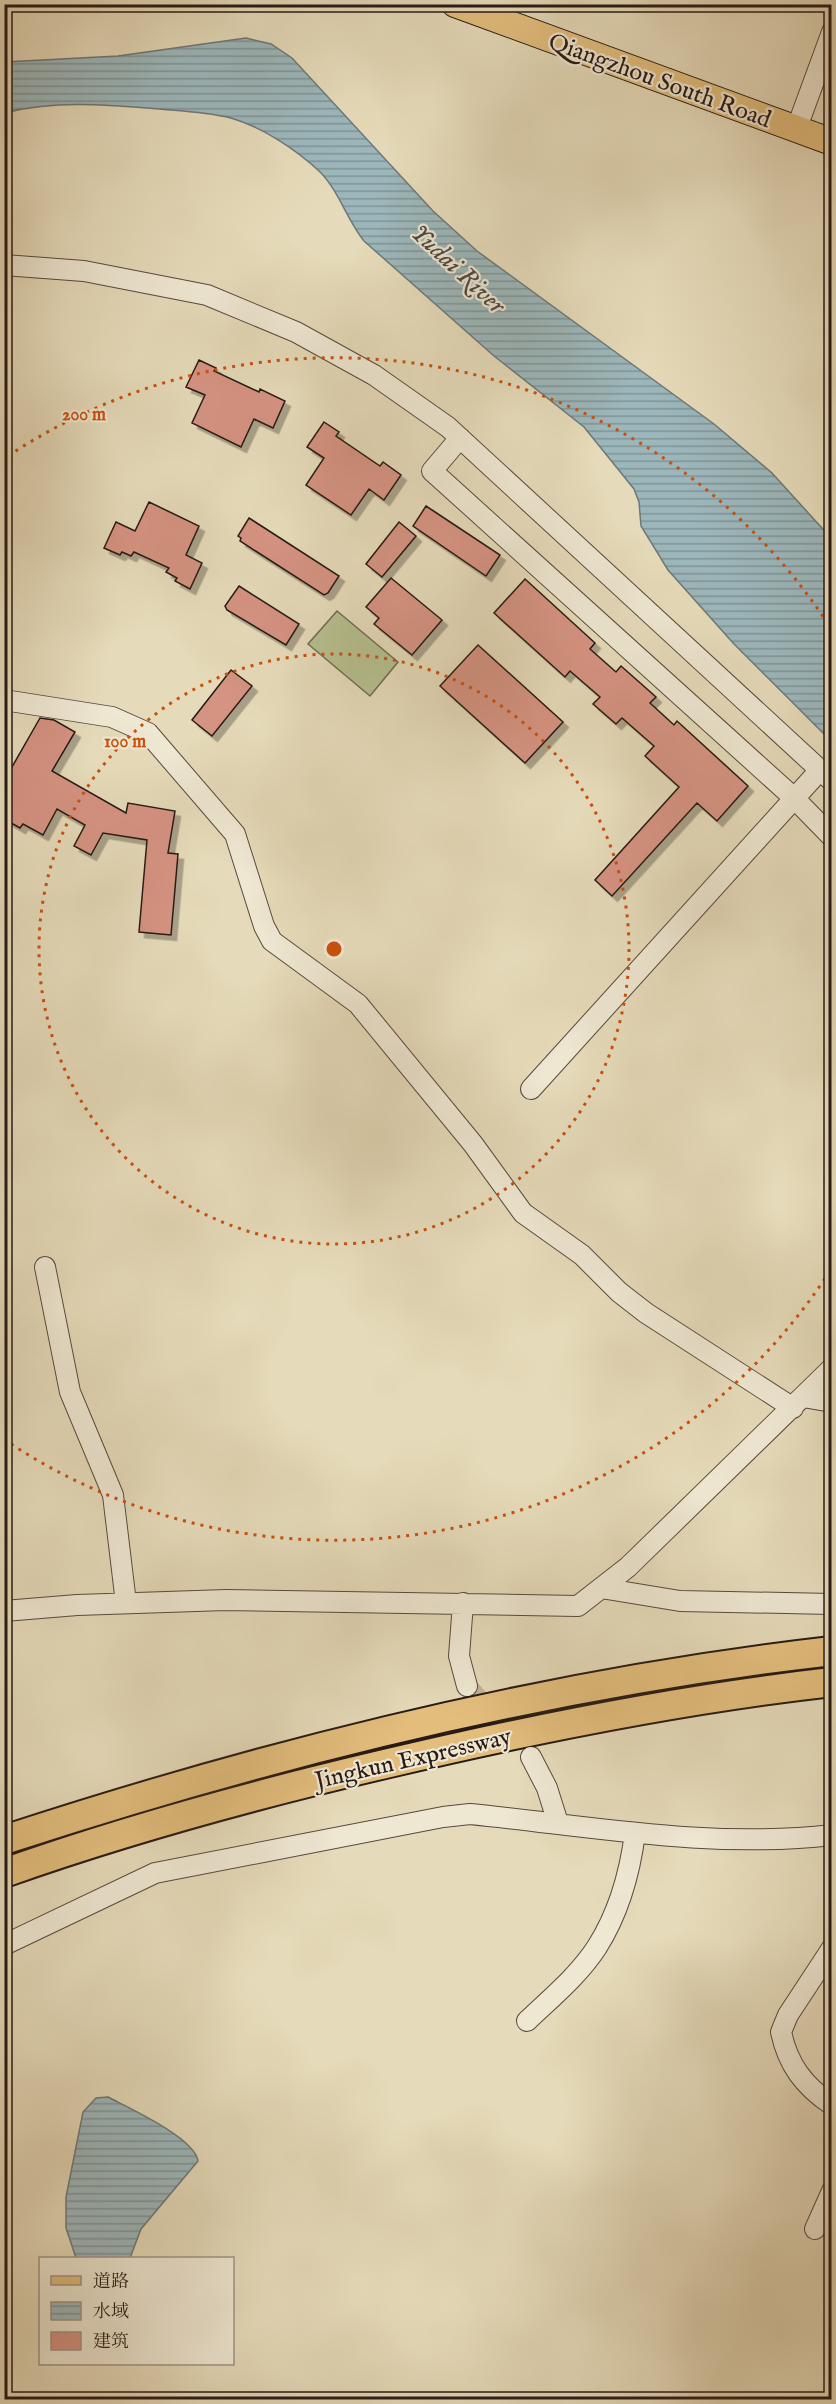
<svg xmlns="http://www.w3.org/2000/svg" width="836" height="2404" viewBox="0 0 836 2404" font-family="'IM FELL English','Noto Serif SC',serif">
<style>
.green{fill:#b6bf8f;stroke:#6f6c52;stroke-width:1.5}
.water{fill:url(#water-rules);stroke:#6e7878;stroke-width:1.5}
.building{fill:#d59382;stroke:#281a14;stroke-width:1.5;filter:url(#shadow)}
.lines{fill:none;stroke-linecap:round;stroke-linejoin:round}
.minor-tunnel{stroke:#bfb498;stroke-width:20;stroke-dasharray:20 10;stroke-linecap:butt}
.minor-casing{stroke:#574a3d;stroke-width:22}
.major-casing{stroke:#281a14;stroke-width:28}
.highway-casing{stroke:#281a14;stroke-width:32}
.minor{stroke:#eee7d2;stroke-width:20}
.major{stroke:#e2bd7c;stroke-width:26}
.highway{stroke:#e2bd7c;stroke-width:28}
.ring{fill:none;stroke:#cb500d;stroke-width:3;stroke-dasharray:3 6}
.labels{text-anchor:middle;stroke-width:4.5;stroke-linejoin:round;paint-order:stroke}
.street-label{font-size:24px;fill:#281a14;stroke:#eee7d2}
.water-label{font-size:26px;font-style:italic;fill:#4b4946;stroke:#eee7d2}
.centre{fill:#cb500d;stroke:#eee7d2;stroke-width:3}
.ring-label{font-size:18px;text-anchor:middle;font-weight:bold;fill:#cb500d;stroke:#eee7d2;stroke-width:4.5;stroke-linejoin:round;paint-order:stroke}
</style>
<defs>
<pattern id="water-rules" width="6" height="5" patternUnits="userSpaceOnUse" patternTransform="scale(1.5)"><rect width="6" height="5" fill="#9cb7bb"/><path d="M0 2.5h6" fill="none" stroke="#7f9497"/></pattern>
<filter id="shadow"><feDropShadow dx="5.5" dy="5.5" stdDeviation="0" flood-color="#0004"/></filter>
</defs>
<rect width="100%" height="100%" fill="#e5dab9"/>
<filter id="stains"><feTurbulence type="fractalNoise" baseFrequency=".00333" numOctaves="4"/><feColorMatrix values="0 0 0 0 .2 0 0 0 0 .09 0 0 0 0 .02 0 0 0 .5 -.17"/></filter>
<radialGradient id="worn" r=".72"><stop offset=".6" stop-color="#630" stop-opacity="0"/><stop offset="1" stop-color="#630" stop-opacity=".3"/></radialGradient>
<path class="green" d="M337,611L398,662L370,696L308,644Z"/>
<path class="water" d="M246,38L271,44L292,58L433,211L477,251L714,424L772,473L831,538V741L734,644L668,570L641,526L639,502L634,489L584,427L494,356L364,241C347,220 339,191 320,172C297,150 262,127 231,118C207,112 183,111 159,109C108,105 54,100 5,113V62L118,56Z
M108,2097C129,2108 195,2138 198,2161L141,2229L130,2258H76L66,2228V2197L83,2112L96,2098Z"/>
<path class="building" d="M199,360L216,368L214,371L259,392L260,389L285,401L273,428L254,419L241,447L192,423L205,395L186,387Z
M324,422L339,432L336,436L380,466L383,462L401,475L384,500L369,489L351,515L306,485L324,458L307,447Z
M149,502L199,526L186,555L202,563L190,589L175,581L177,578L166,572L169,568L134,552L131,556L122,552L120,555L104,548L116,522L135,531Z
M426,506L500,555L486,576L413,526Z
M249,518L339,576L328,593L324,595L240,541L241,538L238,536Z
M399,522L416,536L382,577L366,564Z
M391,578L442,620L412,655L374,624L379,618L366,607Z
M525,579L595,643L590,649L616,672L621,666L656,697L650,703L674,725L677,721L748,786L717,821L697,803L612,896L595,880L679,787L645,756L654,746L622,718L616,724L593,704L600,697L570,671L565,677L494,613Z
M239,586L299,624L286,645L227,610L225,606Z
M478,645L563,722L525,763L440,686Z
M231,670L252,686L212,736L192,720Z
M40,718L54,720L75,732L52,771L126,813L128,803L175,811L168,853L178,854L171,935L139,932L147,840L103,833L91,855L74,846L85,825L57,809L43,835L23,824L20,828L4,819V781Z"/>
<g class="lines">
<path class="minor-tunnel" d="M467,1686L531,1757"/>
<g class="minor-casing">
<path id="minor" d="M796,130L832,32
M4,265L84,271L207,295L296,332L374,375L448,427L832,781
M460,438L432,471L794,798L832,837
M4,700L112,717L148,733L235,834L264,926L272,941L358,1004L473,1144L523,1213L582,1255L619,1292L646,1313L793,1408
M531,1089L820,770
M45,1267L70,1392L113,1495L126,1603
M803,1397L832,1402
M601,1588L680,1601L832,1604
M463,1603L459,1656L467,1686
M4,1611L77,1605L226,1600L578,1606L628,1567L832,1368
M531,1757L547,1788L558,1823
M4,1945L155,1873L443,1817L470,1814C590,1826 711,1849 832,1835
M832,1948L788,2015L781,2032C788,2065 804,2086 832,2105
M527,2021C551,1998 579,1975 597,1947C618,1914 630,1872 635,1833
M815,2229L832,2191"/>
</g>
<g class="major-casing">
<path id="major" d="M455,4L832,142"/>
</g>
<g class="highway-casing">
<path id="highway" d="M4,1840C273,1752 550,1683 832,1651
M4,1873C128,1829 257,1794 385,1764C532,1729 681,1699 832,1682"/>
</g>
<use href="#minor" class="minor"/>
<use href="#major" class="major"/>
<use href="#highway" class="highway"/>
</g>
<g class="ring">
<circle cx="334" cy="949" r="295"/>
<path d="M830 1271A591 591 0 0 1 8 1442M8 456A591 591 0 0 1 830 627"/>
</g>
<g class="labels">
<g class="street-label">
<text transform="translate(660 80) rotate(20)" y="8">Qiangzhou South Road</text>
<text transform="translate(413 1758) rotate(-13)" y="8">Jingkun Expressway</text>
</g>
<g class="water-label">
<text transform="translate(459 268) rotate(43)" y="9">Yudai River</text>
</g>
</g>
<circle cx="334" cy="949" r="9" class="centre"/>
<g class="ring-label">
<text x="84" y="420">200 m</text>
<text x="125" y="747">100 m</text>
</g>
<rect width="836" height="2404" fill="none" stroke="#e5dab9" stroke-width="24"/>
<rect x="6" y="6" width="824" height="2392" fill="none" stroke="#281a14" stroke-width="3"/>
<rect x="12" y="12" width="812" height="2380" fill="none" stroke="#281a14" stroke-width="1.5"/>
<rect x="39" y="2257" width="195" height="108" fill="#eee7d2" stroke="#9f9586" stroke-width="1.5"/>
<rect x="51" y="2276" width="30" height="9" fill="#e2bd7c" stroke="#9f9586" stroke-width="1.5"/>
<text x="93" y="2287" font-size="18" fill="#281a14">道路</text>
<rect x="51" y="2302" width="30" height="18" fill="url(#water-rules)" stroke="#9f9586" stroke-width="1.5"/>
<text x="93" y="2317" font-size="18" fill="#281a14">水域</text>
<rect x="51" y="2332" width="30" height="18" fill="#d59382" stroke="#9f9586" stroke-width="1.5"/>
<text x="93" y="2347" font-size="18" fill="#281a14">建筑</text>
<rect width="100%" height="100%" filter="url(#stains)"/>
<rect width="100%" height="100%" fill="url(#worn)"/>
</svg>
